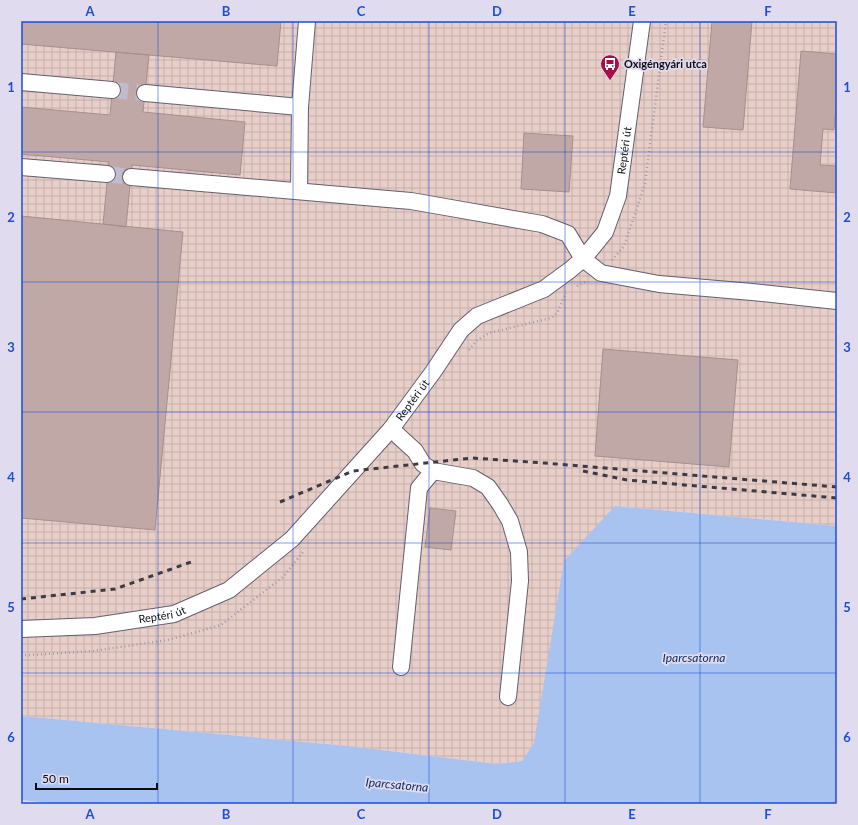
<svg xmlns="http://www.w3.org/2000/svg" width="858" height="825" viewBox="0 0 858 825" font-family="Lato,sans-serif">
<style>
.industrial{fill:url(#industrial-grid)}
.water{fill:#a8c3ef}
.building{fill:#bfa8a6;stroke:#a68f8e}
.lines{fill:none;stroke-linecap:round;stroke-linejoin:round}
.minor-tunnel{stroke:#c0bcce;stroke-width:16;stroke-dasharray:16 8;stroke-linecap:butt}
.minor-casing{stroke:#645f70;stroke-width:18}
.path{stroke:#9f9bab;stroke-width:2.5;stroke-dasharray:1 3;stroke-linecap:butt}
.minor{stroke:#fff;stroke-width:16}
.rail{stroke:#3d3a44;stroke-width:3;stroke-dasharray:5 5;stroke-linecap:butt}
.grid{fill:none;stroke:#1d4ed8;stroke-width:1;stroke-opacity:0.55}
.labels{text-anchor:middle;stroke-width:3.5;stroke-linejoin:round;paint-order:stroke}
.poi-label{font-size:11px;font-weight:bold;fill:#0e0c13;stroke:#e0dbef;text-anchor:start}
.street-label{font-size:11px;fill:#0e0c13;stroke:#e0dbef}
.water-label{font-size:12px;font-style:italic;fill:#0f2e61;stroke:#e0dbef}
.neatline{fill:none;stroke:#1d4ed8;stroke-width:1.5}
.grid-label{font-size:13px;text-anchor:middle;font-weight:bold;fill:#1d4ed8}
</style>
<defs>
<pattern id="industrial-grid" width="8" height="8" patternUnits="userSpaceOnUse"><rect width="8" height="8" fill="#e8cec8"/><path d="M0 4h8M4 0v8" fill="none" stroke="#c6b0ab"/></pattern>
</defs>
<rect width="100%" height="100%" fill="#e0dbef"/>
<path class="industrial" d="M21,21H837V526L615,506L534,743L522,761L497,764L348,746L21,716Z"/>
<path class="water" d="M615,506L837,526V804H60L21,800V716L348,746L497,764L522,761L534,743L564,561Z"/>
<path class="building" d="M21,21H281L277,66L21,44Z
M712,21H752L743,130L703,127Z
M801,51L837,54V97L834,130L823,129L820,165L837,166V193L790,189Z
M116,52L149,55L143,112L245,122L240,175L132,165L126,227L103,224L109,162L21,154V107L110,115Z
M524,133L573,136L569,192L521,189Z
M21,216L183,232L155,530L21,518Z
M603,349L738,360L729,467L595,456Z
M430,508L456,511L451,550L425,547Z"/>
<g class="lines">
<path class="minor-tunnel" d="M112,90L145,93
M107,174L131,177"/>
<g class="minor-casing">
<g id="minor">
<path d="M21,82L112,90"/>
<path d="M145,93L300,107"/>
<path d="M21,167L107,174"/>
<path d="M131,177L411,201L542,224L568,234L583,259L601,273L659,284L752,292L837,301"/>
<path d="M299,191L300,107L307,21"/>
<path d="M391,429L415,451L423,464L433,471L473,478L488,487L500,504L510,521L519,552L520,581L508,697"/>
<path id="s1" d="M21,629L95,626L174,614L229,590L292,539L391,429L433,372L461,330L477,316L544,289L570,270L583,259L605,232L618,196L642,21"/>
<path d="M401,667L419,488L433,471"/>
</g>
</g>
<path class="path" d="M612,260L624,246L636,211L645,183L666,21
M577,286L587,281
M469,350L476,341L489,333L551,318L557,313L566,293
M21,655H31L93,651L168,640L221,625L283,577L303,552"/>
<use href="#minor" class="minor"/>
<path class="rail" d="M583,471L627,480L837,498
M280,502L353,471L472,458L544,463L837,487
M21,599L115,589L194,561"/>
</g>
<path class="grid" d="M158,21V804M293,21V804M429,21V804M565,21V804M700,21V804M21,152H837M21,282H837M21,412H837M21,543H837M21,673H837"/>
<defs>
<g id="bus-pin" transform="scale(1)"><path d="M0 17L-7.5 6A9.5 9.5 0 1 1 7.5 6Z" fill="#a50e46" stroke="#e0dbef"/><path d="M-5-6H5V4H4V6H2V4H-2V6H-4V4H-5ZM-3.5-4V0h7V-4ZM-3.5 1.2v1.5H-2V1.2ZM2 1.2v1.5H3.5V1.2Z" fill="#fff"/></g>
</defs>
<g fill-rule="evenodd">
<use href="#bus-pin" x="610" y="64"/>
</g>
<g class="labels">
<g class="poi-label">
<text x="624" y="68">Oxigéngyári utca</text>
</g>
<g class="street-label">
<text dy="4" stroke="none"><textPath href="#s1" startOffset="826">Reptéri út</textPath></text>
<text dy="4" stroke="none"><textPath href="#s1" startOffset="479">Reptéri út</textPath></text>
<text dy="4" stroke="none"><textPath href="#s1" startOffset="142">Reptéri út</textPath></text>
</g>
<g class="water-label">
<text x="694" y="662">Iparcsatorna</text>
<text transform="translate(397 785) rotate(5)" y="4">Iparcsatorna</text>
</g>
</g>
<rect width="858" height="825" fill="none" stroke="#e0dbef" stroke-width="44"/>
<path d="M36 783v6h121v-6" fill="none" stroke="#0e0c13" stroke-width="2"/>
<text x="42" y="783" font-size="12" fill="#0e0c13" stroke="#e0dbef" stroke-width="3" paint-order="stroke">50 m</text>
<rect x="22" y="22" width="814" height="781" class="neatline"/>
<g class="grid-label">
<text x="90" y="16">A</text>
<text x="226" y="16">B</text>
<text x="361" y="16">C</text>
<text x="497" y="16">D</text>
<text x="632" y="16">E</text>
<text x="768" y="16">F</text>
<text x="11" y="92">1</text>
<text x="847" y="92">1</text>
<text x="11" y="222">2</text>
<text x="847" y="222">2</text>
<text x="11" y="352">3</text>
<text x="847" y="352">3</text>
<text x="11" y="482">4</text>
<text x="847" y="482">4</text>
<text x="11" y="612">5</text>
<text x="847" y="612">5</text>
<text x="11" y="742">6</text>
<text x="847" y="742">6</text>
<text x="90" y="819">A</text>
<text x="226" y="819">B</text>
<text x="361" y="819">C</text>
<text x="497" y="819">D</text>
<text x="632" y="819">E</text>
<text x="768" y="819">F</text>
</g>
</svg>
